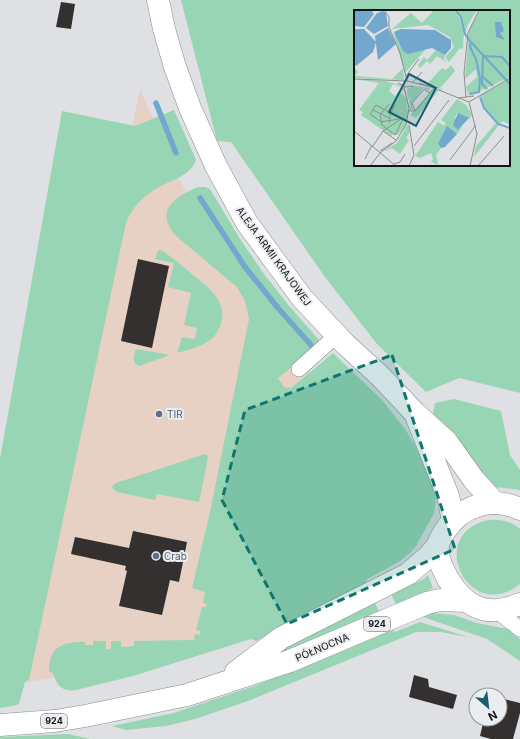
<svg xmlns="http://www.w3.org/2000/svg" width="520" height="739" viewBox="0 0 520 739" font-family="Inter,sans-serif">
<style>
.commercial{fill:#e7d1c5}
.green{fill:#98d5b4;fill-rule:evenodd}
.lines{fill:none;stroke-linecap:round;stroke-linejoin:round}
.stream{stroke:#72a7ce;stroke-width:5.5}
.building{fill:#33302f}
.minor-casing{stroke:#898c8e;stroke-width:16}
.secondary-casing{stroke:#898c8e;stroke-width:23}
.primary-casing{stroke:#898c8e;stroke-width:23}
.minor{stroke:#fff;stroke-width:15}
.secondary{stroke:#fff;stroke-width:22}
.primary{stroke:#fff;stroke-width:22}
.marked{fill:#0f766e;fill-opacity:0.2;stroke:#0f766e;stroke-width:3;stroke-dasharray:8 5;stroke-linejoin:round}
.service-dot{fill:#5c6f8a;stroke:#ebedf0;stroke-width:1.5}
.labels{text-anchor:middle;stroke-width:4;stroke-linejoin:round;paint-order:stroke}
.shield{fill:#ebedf0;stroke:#535456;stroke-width:1}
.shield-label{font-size:9px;font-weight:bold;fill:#121314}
.street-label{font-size:10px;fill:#121314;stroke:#ebedf0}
.service-label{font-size:10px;fill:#4e5e75;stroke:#ebedf0;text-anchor:start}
.inset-river{fill:none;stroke:#72a7ce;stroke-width:2}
.inset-road{fill:none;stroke:#8c8e90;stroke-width:1}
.view{fill:#165f6f;fill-opacity:0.15;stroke:#165f6f;stroke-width:2}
.inset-edge{fill:none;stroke:#121314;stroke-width:2}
</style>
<rect width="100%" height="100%" fill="#dee0e3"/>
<path class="commercial" d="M140,88L173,167L197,212L312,361L250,614L202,642L96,670L23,683Z"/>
<path class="green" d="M181,0H520V393L459,378L426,392L377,344L325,277L231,142L217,141ZM355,11H509V165H355Z
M174,110L196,160C190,176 172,180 159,187C144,195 132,207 126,223L29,680L25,682L19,704L13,706L0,708V459L62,111L135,126Z
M198,187H205L210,189L240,239L264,274L290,307L319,340L320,343L317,347L278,378L284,387L291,388L333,353L382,400L405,429L417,449L428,475L433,487L436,500L434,513L416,546L411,552L400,561L366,580L368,584L256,641L251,639L133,676L76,690C62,692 57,686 53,673L49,671C49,646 63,642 85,642V645H93V641H106V649H111V641H121V647L134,646V641L194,640L195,634L200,635V631L196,630L202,607H206L207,604L203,603L205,592L192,588L210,512L249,319L245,301L237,287L176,236C154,211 174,197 198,187Z
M158,250L163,251C173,258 182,266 192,274C207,286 228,301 221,323C219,330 215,337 209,341C200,347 188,350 177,353L182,337L195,339L197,328L184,325L191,293L168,287L174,263L155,259Z
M136,349L170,355L139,366C131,362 134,356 136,349Z
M454,399L501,411L510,455L520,470V490L488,486L433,413L435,403Z
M205,454L207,455L208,458L199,502L157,494L155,500L117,492L112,488L113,485L116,483Z
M488,520C500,519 511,521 520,529V584C470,625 424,535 488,520Z
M428,575L433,588L396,604L391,594L424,579Z
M374,601L379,611L290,650L284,651L282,647Z
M432,613L454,615L477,623L508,629L520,639V661L487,639L420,616Z
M420,622L468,637L441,632H416L248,701L195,719L166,726L126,730L112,726L174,713L254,686L323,659L392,628L395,632Z
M68,734L90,739H0V737Z"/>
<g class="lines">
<path class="stream" d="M156,103L176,153
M200,198L245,267L278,308L311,345"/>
</g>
<path class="building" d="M61,2L75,4L71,29L56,27Z
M138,259L169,266L152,348L121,341Z
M133,531L187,542L179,582L170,580L162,615L119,606L127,571L125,570L126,566L71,554L75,537L129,548Z
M414,675L428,679L429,687L457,695L453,709L409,697Z
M500,698L520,703V713L513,739H491L480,736L484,719H500Z"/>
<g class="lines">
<g class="minor-casing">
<path id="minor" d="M299,369L337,335
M496,610L520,629"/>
</g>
<g class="secondary-casing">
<path id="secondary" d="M158,0L164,29L175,67L190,108L216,166L247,223L302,298L344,343L380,376L415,413L447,442L474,480L495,503
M417,418L448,496L453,521"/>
</g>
<g class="primary-casing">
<path id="primary" d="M520,509C492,496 462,505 445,531C442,536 438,541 438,547C437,559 443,569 448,579C466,608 487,618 520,604
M236,672L281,638L408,574L428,557L438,545
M0,725L55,721L85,716L187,695L290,661L427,603L440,600L466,601"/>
</g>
<use href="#minor" class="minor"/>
<use href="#secondary" class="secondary"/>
<use href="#primary" class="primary"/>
</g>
<path class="marked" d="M392,355L455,549L287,624L222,500L245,410Z"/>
<g class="service-dot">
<circle cx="159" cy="414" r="4"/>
<circle cx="156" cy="556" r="4"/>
</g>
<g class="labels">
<g class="shield">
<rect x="364" y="617" width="26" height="14" rx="3"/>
<rect x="41" y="714" width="26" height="14" rx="3"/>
</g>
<g class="shield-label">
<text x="377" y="627">924</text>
<text x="54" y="724">924</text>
</g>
<g class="street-label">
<text transform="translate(274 256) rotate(54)" y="4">ALEJA ARMII KRAJOWEJ</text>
<text transform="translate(322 647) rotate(-23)" y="4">PÓŁNOCNA</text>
</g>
<g class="service-label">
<text x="167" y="418">TIR</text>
<text x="164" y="560">Crab</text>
</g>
</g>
<g transform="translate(354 10)">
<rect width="156" height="156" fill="#dee0e3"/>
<path d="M80,0H99L106,9L110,21L109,39L106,38L95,52L91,47L100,37L96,27L74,15L38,19L57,3L68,13ZM101,0H123L113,16L112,23L108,7ZM126,0H156V67L115,86L112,77L123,67L122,59L111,69L115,20ZM39,22L54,43L72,39L51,63ZM82,40L91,45L90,49L93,53L83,46L76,54L73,51L66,58L64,55L70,47L73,50ZM97,55L101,61L86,78L91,82L74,73L88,58L92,60ZM0,57L4,62L1,66L38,69L49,58L50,70L0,68ZM0,69L31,71L47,75L49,77L51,84L47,77L39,74L35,81L41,86L45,81L52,88L54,102L52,116L44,125L39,124L37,126L7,105L9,102L5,100L25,73ZM156,69V114L148,111L120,147L122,136L143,112L130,98L126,85ZM59,76L75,78L77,81L69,78L58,93L59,100H56L55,90L58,88L54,89L53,79ZM80,79L84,81L62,108L56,105ZM103,89L112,95L118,105L115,109L103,103L101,108L104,120L109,116L103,124L93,116L84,133L87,138L82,145L84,155L77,152L79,149L77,143L66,148L61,146L84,112L90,116L92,113L87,110ZM54,114L56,122L52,128L55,130L48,141L46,144L38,138L32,141V146V140L43,133Z" fill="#98d5b4"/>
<path d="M0,0H17L20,4L10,17L0,16ZM29,1L32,3L34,16L20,24L12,18L23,3ZM141,12H147L150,21L146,23L151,30L142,27ZM34,18L42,34L24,50L21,26ZM0,19H10L22,32L19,42L2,56L0,54ZM47,19L81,20L97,30V38L91,45L78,38L54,44L49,41L40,22ZM104,103L115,108L104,120L99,115ZM93,116L103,124L91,137L87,138L84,133Z" fill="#72a7ce"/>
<path class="inset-river" d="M101,0L107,7L111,24L116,31L156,74M129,67L139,76M133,79L128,74L129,46L148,47L156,56M116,84L125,82L126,68L122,49L116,37L117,32M126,87L130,98L144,114L156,118"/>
<path class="inset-road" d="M30,0L35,7V17L46,43L53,71M52,66L65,49M0,69L53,71L77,77L115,92M59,72L68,62M44,73L52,77L59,76M65,73L77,77M112,87L110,63L114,23L125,0M104,88L120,86M115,92L123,124L116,156M115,92L156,68M35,94L26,105L28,115L41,125L49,109M19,100L35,108M55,101H61L80,78M61,101L58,93L70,79L76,83M26,111L16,104L22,95L47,109M26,112L45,109M36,113V104L41,95M0,121L42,156M29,121L47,109M19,136L29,121L42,130M60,136L95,90M26,141L38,133M11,149L18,135M96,150L122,115M40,154L46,152L51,144M16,156L26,143L42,131L52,115L55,98L50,77M55,156L60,145L55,115M124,156L150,126"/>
<path class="view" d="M55,64L82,78L62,116L35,102Z"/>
<rect width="156" height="156" class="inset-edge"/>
</g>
<g transform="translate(488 707) rotate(152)"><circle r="19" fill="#ebedf0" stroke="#949698"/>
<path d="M0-3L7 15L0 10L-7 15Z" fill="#165f6f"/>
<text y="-6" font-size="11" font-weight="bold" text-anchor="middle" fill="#121314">N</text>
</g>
</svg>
